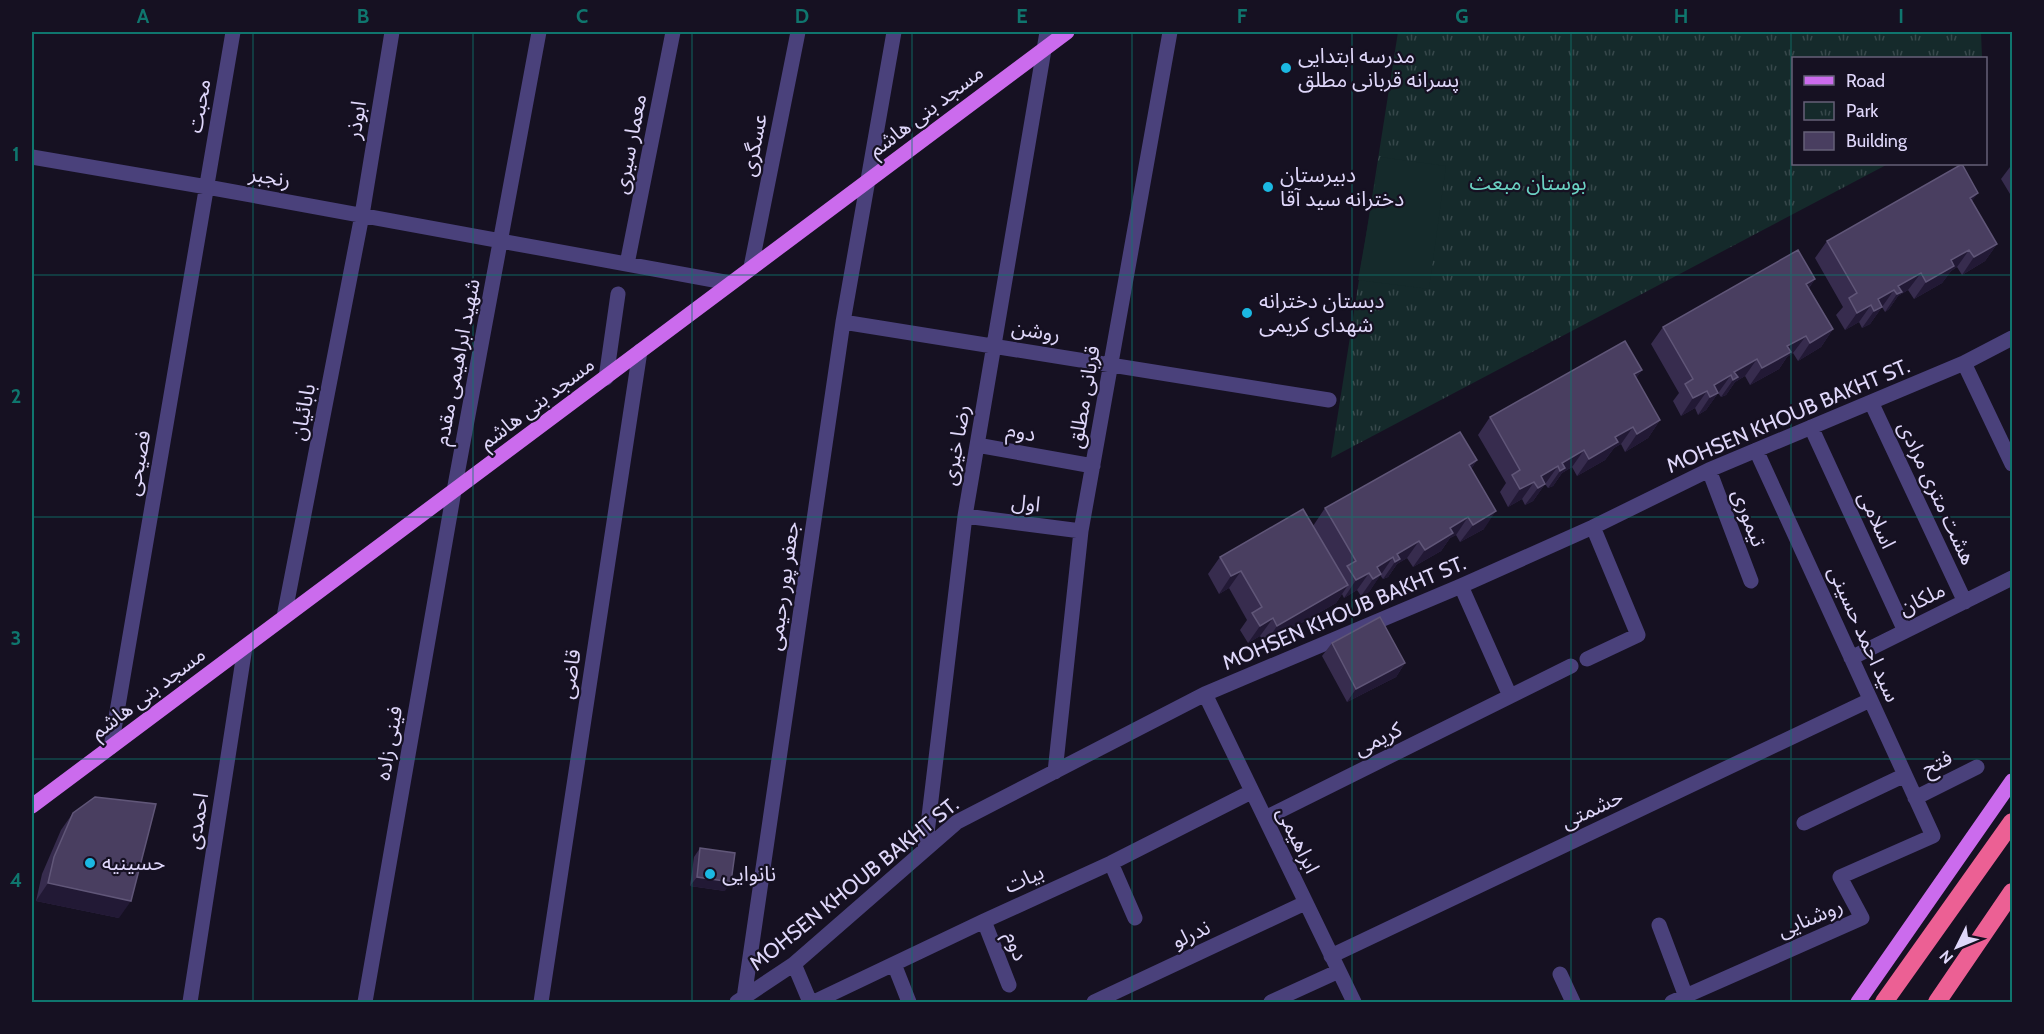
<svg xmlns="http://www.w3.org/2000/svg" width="2044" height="1034" viewBox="0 0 2044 1034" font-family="Cabin,'Noto Sans Arabic',sans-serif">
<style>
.park{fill:url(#park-tufts)}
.garden{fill:#152a2b}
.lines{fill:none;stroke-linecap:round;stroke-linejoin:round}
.minor{stroke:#4a417b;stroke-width:15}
.major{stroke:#cb6bed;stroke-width:15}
.highway{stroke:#ec6094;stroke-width:18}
.wall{fill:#372c4e}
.shaded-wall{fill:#221935}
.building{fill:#493e60;stroke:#605678;stroke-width:1.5}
.grid{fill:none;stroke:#0f766e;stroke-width:1.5;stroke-opacity:0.55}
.poi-dot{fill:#1bb8e2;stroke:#161122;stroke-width:2}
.labels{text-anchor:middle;stroke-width:4.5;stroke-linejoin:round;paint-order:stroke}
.poi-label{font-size:21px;fill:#dfd7fa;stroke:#161122;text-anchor:start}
.street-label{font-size:21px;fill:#dfd7fa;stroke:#161122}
.park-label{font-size:21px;fill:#6bd2c3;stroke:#161122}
.neatline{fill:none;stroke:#0f766e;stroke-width:2}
.grid-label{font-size:20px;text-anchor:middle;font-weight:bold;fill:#0f766e}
</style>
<defs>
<pattern id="park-tufts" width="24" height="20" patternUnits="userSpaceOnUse" patternTransform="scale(1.5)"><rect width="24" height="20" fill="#152a2b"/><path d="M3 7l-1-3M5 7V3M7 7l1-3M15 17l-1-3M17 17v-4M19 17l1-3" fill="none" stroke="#37484b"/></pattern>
</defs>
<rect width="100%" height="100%" fill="#161122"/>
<path class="park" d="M1398,32H1981L1982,58H1794V164H1888L1331,458Z"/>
<path class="garden" d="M1380,157L1446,166L1429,289L1358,280Z"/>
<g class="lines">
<path class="minor" d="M32,157L207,187L730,283
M627,264L673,32
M751,267L798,32
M843,322L1329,400
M1964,363L2012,464
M606,378L618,294
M1871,402L1965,602
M1811,427L1905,631
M977,445L1093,466
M1709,470L1751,581
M965,516L1081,531
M1461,586L1510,696
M284,617L362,215L392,32
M1851,658L2012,578
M1587,659L1638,635L1593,527
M1205,694L1354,1002
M111,747L233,32
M1055,772L1081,531L1170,32
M1915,798L1977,767
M1265,818L1571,666
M1804,823L1905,775
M925,850L965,516L1047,32
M1111,863L1135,918
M984,921L1009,985
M1659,925L1688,1002
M1331,956L1870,700
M794,964L810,1002
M894,964L909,1002
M1560,974L1573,1002
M744,998L843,322L894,32
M190,1002L245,647
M365,1002L454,491L539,32
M541,1002L640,351
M737,1002L794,964L957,822L1205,694L1461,586L1593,527L1709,470L1964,363L2012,338
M814,1002L984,921L1111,863L1251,792
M1094,1002L1305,903
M1271,1002L1339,971
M1672,1002L1862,918L1840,877L1933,836L1756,450"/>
<path class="major" d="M32,806L1067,32
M1858,1002L2012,781"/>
<path class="highway" d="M1884,1002L2012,822
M1937,1002L2012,892"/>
</g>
<path class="wall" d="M2013,163V199L2001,179Z
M1972,202L1997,244L1985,261L1962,275L1957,267L1951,271L1942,283L1914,299L1908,290L1898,296L1889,309L1885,312L1882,307L1870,324L1862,328L1859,322L1845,330L1836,315L1843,307L1815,258L1827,241Z
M1815,279L1809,288L1833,329L1821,347L1798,361L1793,353L1787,357L1779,369L1750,385L1745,376L1735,382L1726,395L1721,397L1718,393L1706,410L1698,415L1695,408L1681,416L1673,401L1679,393L1651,344L1663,327Z
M1642,370L1636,378L1660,420L1648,438L1625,452L1621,444L1614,448L1605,460L1577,476L1572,467L1562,473L1553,486L1548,488L1545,484L1533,501L1525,505L1522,499L1508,507L1500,492L1506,483L1478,435L1490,417Z
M1477,460L1471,469L1484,529L1460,542L1456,535L1450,538L1441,551L1413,567L1407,558L1397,564L1388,577L1383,579L1380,575L1369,592L1361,596L1357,590L1344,598L1342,594L1336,603L1265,644L1260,636L1248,643L1240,630L1247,620L1229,588L1219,594L1208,574L1220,557L1313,526L1325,508Z
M1332,643L1405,663L1396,677L1347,702L1322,656Z
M73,813L119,918L36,901L42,874L61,830Z
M700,848L725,891L690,886L694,857Z"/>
<path class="shaded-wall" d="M1978,193L1966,210L1970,198Z
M1997,244L1985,261L1962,275L1974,257Z
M1969,250L1957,267L1951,271L1942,283L1914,299L1926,282L1951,260Z
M1921,273L1908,290L1898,296L1889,309L1885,312L1897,294L1898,286Z
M1815,279L1803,296L1806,284Z
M1894,290L1870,324L1862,328L1874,311L1878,299Z
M1871,305L1859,322L1845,330L1857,313Z
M1833,329L1821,347L1798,361L1810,343Z
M1806,336L1793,353L1787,357L1779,369L1750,385L1762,368L1787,346Z
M1757,359L1745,376L1735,382L1726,395L1721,397L1733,380L1734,372Z
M1642,370L1630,387L1634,374Z
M1731,375L1706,410L1698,415L1710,397L1714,385Z
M1707,391L1695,408L1681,416L1693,398Z
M1660,420L1648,438L1625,452L1637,434Z
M1633,427L1621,444L1614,448L1605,460L1577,476L1589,459L1615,437Z
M1584,450L1572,467L1562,473L1553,486L1548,488L1560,471L1562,463Z
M1477,460L1465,478L1469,465Z
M1558,466L1533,501L1525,505L1538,488L1541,476Z
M1534,482L1522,499L1508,507L1520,489Z
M1496,511L1484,529L1460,542L1473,525Z
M1468,517L1456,535L1450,538L1441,551L1413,567L1425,550L1450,528Z
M1419,541L1407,558L1397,564L1388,577L1383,579L1395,562L1397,554Z
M1393,557L1369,592L1361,596L1373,579L1377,567Z
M1241,571L1229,588L1219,594L1231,576Z
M1369,573L1357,590L1344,598L1356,580Z
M1348,585L1336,603L1265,644L1277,626Z
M1273,618L1260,636L1248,643L1260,626Z
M1405,663L1396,677L1347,702L1356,689Z
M697,877L731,882L725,891L690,886Z
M48,883L131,901L119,918L36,901Z"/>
<path class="building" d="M1962,164L1978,193L1970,198L1997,244L1974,257L1969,250L1951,260L1954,266L1926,282L1921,273L1898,286L1902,292L1897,294L1894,290L1878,299L1882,307L1874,311L1871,305L1857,313L1849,298L1857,293L1827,241Z
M1798,250L1815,279L1806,284L1833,329L1810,343L1806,336L1787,346L1791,352L1762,368L1757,359L1734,372L1738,377L1733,380L1731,375L1714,385L1718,393L1710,397L1707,391L1693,398L1685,384L1693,379L1663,327Z
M1625,341L1642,370L1634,374L1660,420L1637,434L1633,427L1615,437L1618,442L1589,459L1584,450L1562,463L1565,468L1560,471L1558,466L1541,476L1545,484L1538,488L1534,482L1520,489L1512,475L1520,470L1490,417Z
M1460,432L1477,460L1469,465L1496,511L1473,525L1468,517L1450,528L1453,533L1425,550L1419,541L1397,554L1400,559L1395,562L1393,557L1377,567L1381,574L1373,579L1369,573L1356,580L1347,566L1356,561L1325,508Z
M1303,509L1348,585L1277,626L1273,618L1260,626L1252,613L1262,607L1241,571L1231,576L1220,557Z
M1380,617L1405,663L1356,689L1332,643Z
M95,797L156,804L131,901L48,883L54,857L73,813Z
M700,848L735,853L731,882L697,877Z"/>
<path class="grid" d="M253,32V1002M473,32V1002M692,32V1002M912,32V1002M1132,32V1002M1352,32V1002M1571,32V1002M1791,32V1002M32,275H2012M32,517H2012M32,759H2012"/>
<g class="poi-dot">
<circle cx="1286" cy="68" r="6"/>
<circle cx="1268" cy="187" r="6"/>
<circle cx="1247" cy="313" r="6"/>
<circle cx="90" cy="863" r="6"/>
<circle cx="710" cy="874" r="6"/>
</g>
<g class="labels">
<g class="poi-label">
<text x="1298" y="63">مدرسه ابتدایی<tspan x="1298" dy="24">پسرانه قربانی مطلق</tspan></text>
<text x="1280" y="182">دبیرستان<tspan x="1280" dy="24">دخترانه سید آقا</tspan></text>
<text x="1259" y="308">دبستان دخترانه<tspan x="1259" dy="24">شهدای کریمی</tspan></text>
<text x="102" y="870">حسینیه</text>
<text x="722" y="881">نانوایی</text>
</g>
<g class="street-label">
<text transform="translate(199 106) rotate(-80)" y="7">محبت</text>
<text transform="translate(926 111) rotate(-37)" y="7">مسجد بنی هاشم</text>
<text transform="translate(356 120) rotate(-81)" y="7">ابوذر</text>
<text transform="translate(630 144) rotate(-79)" y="7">معمار سیری</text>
<text transform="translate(754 145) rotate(-79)" y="7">عسگری</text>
<text transform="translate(270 177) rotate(10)" y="7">رنجبر</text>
<text transform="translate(1036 331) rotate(9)" y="7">روشن</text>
<text transform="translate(457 362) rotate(-79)" y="7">شهید ابراهیمی مقدم</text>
<text transform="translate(1084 397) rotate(-80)" y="7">قربانی مطلق</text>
<text transform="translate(537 403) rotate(-37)" y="7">مسجد بنی هاشم</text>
<text transform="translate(303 412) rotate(-79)" y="7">بابائیان</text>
<text transform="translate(1788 416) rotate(-23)" y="7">MOHSEN KHOUB BAKHT ST.</text>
<text transform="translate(1021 432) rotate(10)" y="7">دوم</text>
<text transform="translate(956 445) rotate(-80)" y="7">رضا خیری</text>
<text transform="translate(138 463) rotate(-80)" y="7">فصیحی</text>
<text transform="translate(1937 493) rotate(65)" y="7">هشت متری مرادی</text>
<text transform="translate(1026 503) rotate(7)" y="7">اول</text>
<text transform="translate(1749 518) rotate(69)" y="7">تیموری</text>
<text transform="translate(1877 520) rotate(65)" y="7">اسلامی</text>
<text transform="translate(783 586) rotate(-82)" y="7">جعفر پور رحیمی</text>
<text transform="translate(1922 599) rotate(-26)" y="7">ملکان</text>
<text transform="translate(1344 613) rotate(-23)" y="7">MOHSEN KHOUB BAKHT ST.</text>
<text transform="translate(1864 634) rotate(66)" y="7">سید احمد حسینی</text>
<text transform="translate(570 674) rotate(-81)" y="7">قاضی</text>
<text transform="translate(148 693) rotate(-37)" y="7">مسجد بنی هاشم</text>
<text transform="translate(1378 739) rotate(-26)" y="7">کریمی</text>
<text transform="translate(389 743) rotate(-80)" y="7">فینی زاده</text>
<text transform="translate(1937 763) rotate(-27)" y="7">فتح</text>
<text transform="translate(1592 809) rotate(-25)" y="7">حشمتی</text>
<text transform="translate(197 821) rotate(-81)" y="7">احمدی</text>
<text transform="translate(1298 840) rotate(64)" y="7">ابراهیمی</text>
<text transform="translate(1024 879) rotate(-24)" y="7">بیات</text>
<text transform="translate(854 884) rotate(-39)" y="7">MOHSEN KHOUB BAKHT ST.</text>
<text transform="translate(1810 918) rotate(-23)" y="7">روشنایی</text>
<text transform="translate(1191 934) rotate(-25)" y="7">ندرلو</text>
<text transform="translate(1016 946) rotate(69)" y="7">دوم</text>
</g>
<g class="park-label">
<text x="1528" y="190">بوستان مبعث</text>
</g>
</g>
<rect width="2044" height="1034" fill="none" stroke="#161122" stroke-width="66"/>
<rect x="1792" y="57" width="195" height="108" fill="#161122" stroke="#666078" stroke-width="1.5"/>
<rect x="1804" y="76" width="30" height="9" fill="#cb6bed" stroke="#666078" stroke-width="1.5"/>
<text x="1846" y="87" font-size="18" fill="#dfd7fa">Road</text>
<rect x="1804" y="102" width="30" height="18" fill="url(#park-tufts)" stroke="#666078" stroke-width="1.5"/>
<text x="1846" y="117" font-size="18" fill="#dfd7fa">Park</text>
<rect x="1804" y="132" width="30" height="18" fill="#493e60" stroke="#666078" stroke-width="1.5"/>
<text x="1846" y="147" font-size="18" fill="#dfd7fa">Building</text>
<g transform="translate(1957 947) rotate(227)" stroke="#161122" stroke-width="4.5" paint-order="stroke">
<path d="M0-4.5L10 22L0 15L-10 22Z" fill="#dfd7fa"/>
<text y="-9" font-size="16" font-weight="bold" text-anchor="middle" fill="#dfd7fa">N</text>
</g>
<rect x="33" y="33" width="1978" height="968" class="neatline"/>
<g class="grid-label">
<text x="143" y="23">A</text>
<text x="363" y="23">B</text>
<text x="582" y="23">C</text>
<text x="802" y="23">D</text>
<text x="1022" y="23">E</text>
<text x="1242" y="23">F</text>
<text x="1462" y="23">G</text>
<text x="1681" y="23">H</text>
<text x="1901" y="23">I</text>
<text x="16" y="161">1</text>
<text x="16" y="403">2</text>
<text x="16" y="645">3</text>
<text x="16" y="887">4</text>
</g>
</svg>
